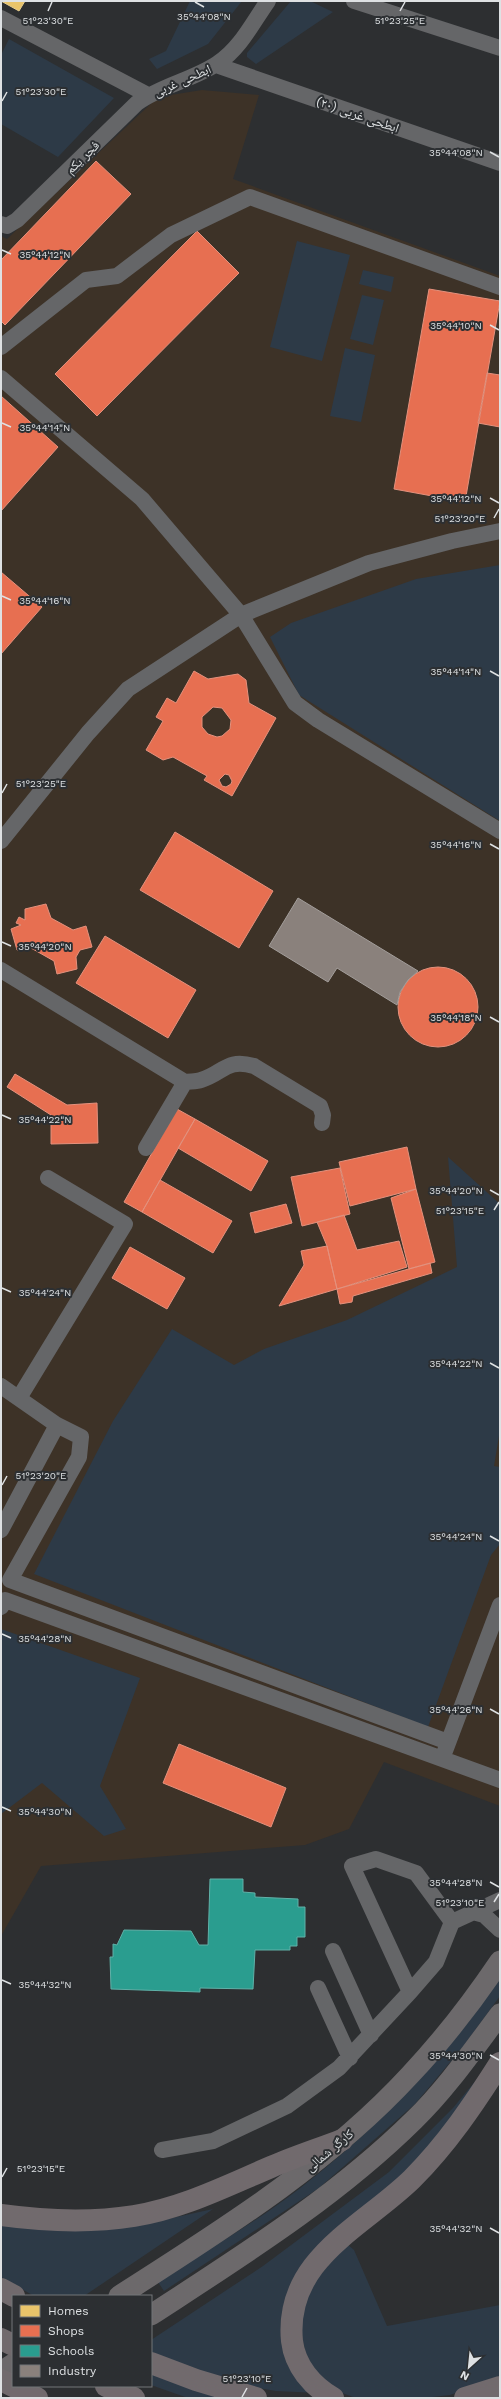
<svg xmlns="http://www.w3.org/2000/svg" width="501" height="2399" viewBox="0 0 501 2399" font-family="'Work Sans','Noto Naskh Arabic',sans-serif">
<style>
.commercial{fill:#3d3227}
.green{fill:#2d3a47}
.homes{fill:#e9c46a;stroke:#e6cd8e}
.shops{fill:#e76f51;stroke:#e4917d;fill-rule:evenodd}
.schools{fill:#2a9d8f;stroke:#60b1a8}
.industry{fill:#8a817c;stroke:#a39e9b}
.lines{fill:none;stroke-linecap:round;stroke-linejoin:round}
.minor{stroke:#656668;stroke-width:16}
.major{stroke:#6c696b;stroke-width:21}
.highway{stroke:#716a6d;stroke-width:22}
.ticks{fill:none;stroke:#dee1e3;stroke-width:1.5}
.labels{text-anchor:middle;stroke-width:4;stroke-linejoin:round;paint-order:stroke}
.street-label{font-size:13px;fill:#dee1e3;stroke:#2c2f32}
.ticks-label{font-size:10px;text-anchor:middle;fill:#dee1e3;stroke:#2c2f32;stroke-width:4;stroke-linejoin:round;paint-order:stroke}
</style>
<rect width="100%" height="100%" fill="#2d2f31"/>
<path class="commercial" d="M202,90L259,95L233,179L500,276V1806L384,1762L349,1829L305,1845L41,1866L1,1936V236L7,239L158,97Z"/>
<path class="green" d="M190,1H242L208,44L157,69L149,59L166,51Z
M291,1H310L333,12L256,64L247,57V53Z
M9,39L114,98L58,157L1,124V55Z
M297,241L350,255L322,361L270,347Z
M363,270L394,277L391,292L359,284Z
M362,295L384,300L373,345L350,339Z
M345,348L375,355L361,422L330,416Z
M500,565V821L299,695L270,637L291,623L416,579Z
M448,1157L500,1204V1430L494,1466L500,1467V1544L491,1555L428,1727L34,1574L113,1421L172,1329L234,1365L264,1349L347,1320L457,1267Z
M1,1629L140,1678L100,1786L126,1829L104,1836L42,1783L1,1814Z
M500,1977V1996L462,2048L415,2104L319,2188L164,2291L158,2282C205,2251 255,2223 299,2189C376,2129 447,2059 500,1977Z
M482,2073L460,2111L288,2308L317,2393L276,2391L229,2383L151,2356V2340L263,2266L389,2172L453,2108Z
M213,2209L84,2296H34L1,2277V2222L163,2220Z
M347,2244L354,2250L387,2326L500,2305V2377L450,2395L424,2398H356L331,2389L309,2368L297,2315L312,2284Z
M151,2372L225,2398H188L151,2385Z"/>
<path class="homes" d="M1,1H25L19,11Z"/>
<path class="shops" d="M96,161L131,194L5,325L1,321V260Z
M197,231L239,273L97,416L55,374Z
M429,289L500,301L465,502L394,489Z
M487,373L500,375V427L478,423Z
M1,396L58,447L1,511Z
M1,572L42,607L1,654Z
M194,671L208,679L238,674L246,680L249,703L276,718L232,796L204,780L207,776L173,757L163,760L146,750L163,721L156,717L167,698L176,703ZM213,707L222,708L231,720L230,729L222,736L217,737L208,734L202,727V717ZM225,774L229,775L232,781L231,784L226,787L222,786L219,780Z
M175,832L273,891L239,948L140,890Z
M46,904L51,918L73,930L86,926L92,947L80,950L76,957L77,969L57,974L54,961L31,948L17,950L11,929L21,925L16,923L19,917L25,920V909Z
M105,936L196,990L168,1038L76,983Z
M398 1007a40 40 0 1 1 80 0a40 40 0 1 1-80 0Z
M15,1074L67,1105L97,1103L98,1143L51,1144V1115L7,1087Z
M177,1109L195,1119L142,1212L124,1202Z
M195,1119L268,1161L251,1191L178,1148Z
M407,1147L416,1189L350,1206L339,1162Z
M340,1168L350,1214L302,1226L291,1177Z
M160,1180L232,1221L213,1253L142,1212Z
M416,1189L435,1262L409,1269L391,1198Z
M286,1204L292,1223L255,1233L250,1213Z
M344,1215L357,1250L399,1241L407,1267L337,1289L327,1246L317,1222Z
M327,1246L337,1289L279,1306L304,1265L301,1251Z
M130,1247L185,1278L167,1309L112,1278Z
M430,1263L432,1273L353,1296L352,1302L340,1304L337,1289Z
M179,1744L286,1788L271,1827L163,1783Z"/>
<path class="schools" d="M210,1879H243V1892L255,1893V1897L298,1899V1907H305V1937H297V1946H290V1950H255L253,1989L200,1988V1992L111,1989L110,1957H113V1944L117,1945L124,1930L191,1931L199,1945H208Z"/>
<path class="industry" d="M298,898L418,971L408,980L400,992L397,1005L337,968L328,982L269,946Z"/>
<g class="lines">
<path class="minor" d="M354,1L500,48
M1,18L148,95
M216,65L500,163
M1,224L7,226L17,220L137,103C162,85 193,80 218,63C240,49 253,22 268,1
M1,347L86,280L117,276L171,235L250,197L500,287
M1,378L142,499L241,615L295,703L318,720L500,831
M1,841L88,733L128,689L241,615L369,563L452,541L500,531
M1,970L185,1082C190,1081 196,1082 201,1080C224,1073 226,1058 254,1066L320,1106L323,1115L322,1123
M146,1148L185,1082
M1,1386L57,1425L81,1437L79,1457L10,1580L448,1742
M19,1398L125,1224L48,1178
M1,1530L57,1425
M1,1607L5,1600L500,1780
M445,1751L500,1605
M473,1912L484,1915L500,1930
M452,1922L416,1873L376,1859L352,1866L410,1992L436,1962L452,1922L500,1900
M333,1951L371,2035
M318,1988L350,2058
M162,2150L213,2141L287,2106L339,2068L410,1992"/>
<path class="major" d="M119,2296C222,2230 327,2165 410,2075C443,2040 473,2001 500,1961
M151,2315C243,2255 336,2197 414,2120C446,2089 473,2050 500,2014
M1,2372L13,2364"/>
<path class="highway" d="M1,2215C45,2221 90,2223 134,2216C183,2208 226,2186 271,2167C294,2157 319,2149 342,2140
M1,2289L14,2296
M1,2339L13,2345
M151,2363L196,2380L256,2398
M1,2380L37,2398
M106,2386L134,2398
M333,2398C312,2386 295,2366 292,2341C284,2259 363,2227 412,2179C447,2144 474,2104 500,2063
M465,2398L500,2387"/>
</g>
<path class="ticks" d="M195,2L204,7M48,11L52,2M400,11L405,2M2,101L7,92M490,152L499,157M2,250L11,254M490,325L499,330M2,423L11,427M490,498L499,503M494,518L499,509M2,596L11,600M490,671L499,676M2,793L7,784M490,844L499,849M2,942L11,946M490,1017L499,1022M2,1115L11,1119M490,1190L499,1195M494,1210L499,1202M2,1288L11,1292M490,1363L499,1368M2,1485L7,1476M490,1536L499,1541M2,1634L11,1638M490,1709L499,1714M2,1807L11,1811M490,1882L499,1887M494,1902L499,1894M2,1980L11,1984M490,2055L499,2060M2,2177L7,2168M490,2228L499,2233M242,2397L247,2388"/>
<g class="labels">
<g class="street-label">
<text transform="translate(182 80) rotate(-24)" y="5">ابطحی غربی</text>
<text transform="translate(358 114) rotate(19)" y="5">ابطحی غربی (۲۰)</text>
<text transform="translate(82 157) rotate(-44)" y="5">فجر یکم</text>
<text transform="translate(329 2150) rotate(-40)" y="5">کارگر شمالی</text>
</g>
</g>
<g class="ticks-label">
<text x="204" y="20">35°44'08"N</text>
<text x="48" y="24">51°23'30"E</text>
<text x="400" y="24">51°23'25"E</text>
<text x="41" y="95">51°23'30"E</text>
<text x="456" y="156">35°44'08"N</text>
<text x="45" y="258">35°44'12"N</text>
<text x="456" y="329">35°44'10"N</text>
<text x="45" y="431">35°44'14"N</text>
<text x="456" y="502">35°44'12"N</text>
<text x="460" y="522">51°23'20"E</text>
<text x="45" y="604">35°44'16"N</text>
<text x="456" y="675">35°44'14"N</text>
<text x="41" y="787">51°23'25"E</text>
<text x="456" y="848">35°44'16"N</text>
<text x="45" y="950">35°44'20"N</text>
<text x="456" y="1021">35°44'18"N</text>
<text x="45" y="1123">35°44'22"N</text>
<text x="456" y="1194">35°44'20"N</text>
<text x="460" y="1214">51°23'15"E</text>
<text x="45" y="1296">35°44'24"N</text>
<text x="456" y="1367">35°44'22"N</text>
<text x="41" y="1479">51°23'20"E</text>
<text x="456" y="1540">35°44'24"N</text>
<text x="45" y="1642">35°44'28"N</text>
<text x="456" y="1713">35°44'26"N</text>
<text x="45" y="1815">35°44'30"N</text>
<text x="456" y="1886">35°44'28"N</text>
<text x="460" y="1906">51°23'10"E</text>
<text x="45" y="1988">35°44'32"N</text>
<text x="456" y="2059">35°44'30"N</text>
<text x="41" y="2172">51°23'15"E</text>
<text x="456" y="2232">35°44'32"N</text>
<text x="247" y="2382">51°23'10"E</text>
</g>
<rect width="501" height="2399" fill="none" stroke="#dee1e3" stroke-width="4"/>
<rect x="12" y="2295" width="140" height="92" fill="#2c2f32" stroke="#737679"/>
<rect x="20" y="2305" width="20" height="12" fill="#e9c46a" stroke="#737679"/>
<text x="48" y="2315" font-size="12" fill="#dee1e3">Homes</text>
<rect x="20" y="2325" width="20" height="12" fill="#e76f51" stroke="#737679"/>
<text x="48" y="2335" font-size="12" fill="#dee1e3">Shops</text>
<rect x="20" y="2345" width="20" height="12" fill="#2a9d8f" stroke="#737679"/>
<text x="48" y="2355" font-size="12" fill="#dee1e3">Schools</text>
<rect x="20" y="2365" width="20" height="12" fill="#8a817c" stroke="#737679"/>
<text x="48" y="2375" font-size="12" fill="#dee1e3">Industry</text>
<g transform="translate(469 2367) rotate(207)" stroke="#2c2f32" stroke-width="3" paint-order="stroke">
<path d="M0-3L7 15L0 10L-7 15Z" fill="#dee1e3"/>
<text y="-6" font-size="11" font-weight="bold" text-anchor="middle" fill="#dee1e3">N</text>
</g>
</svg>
